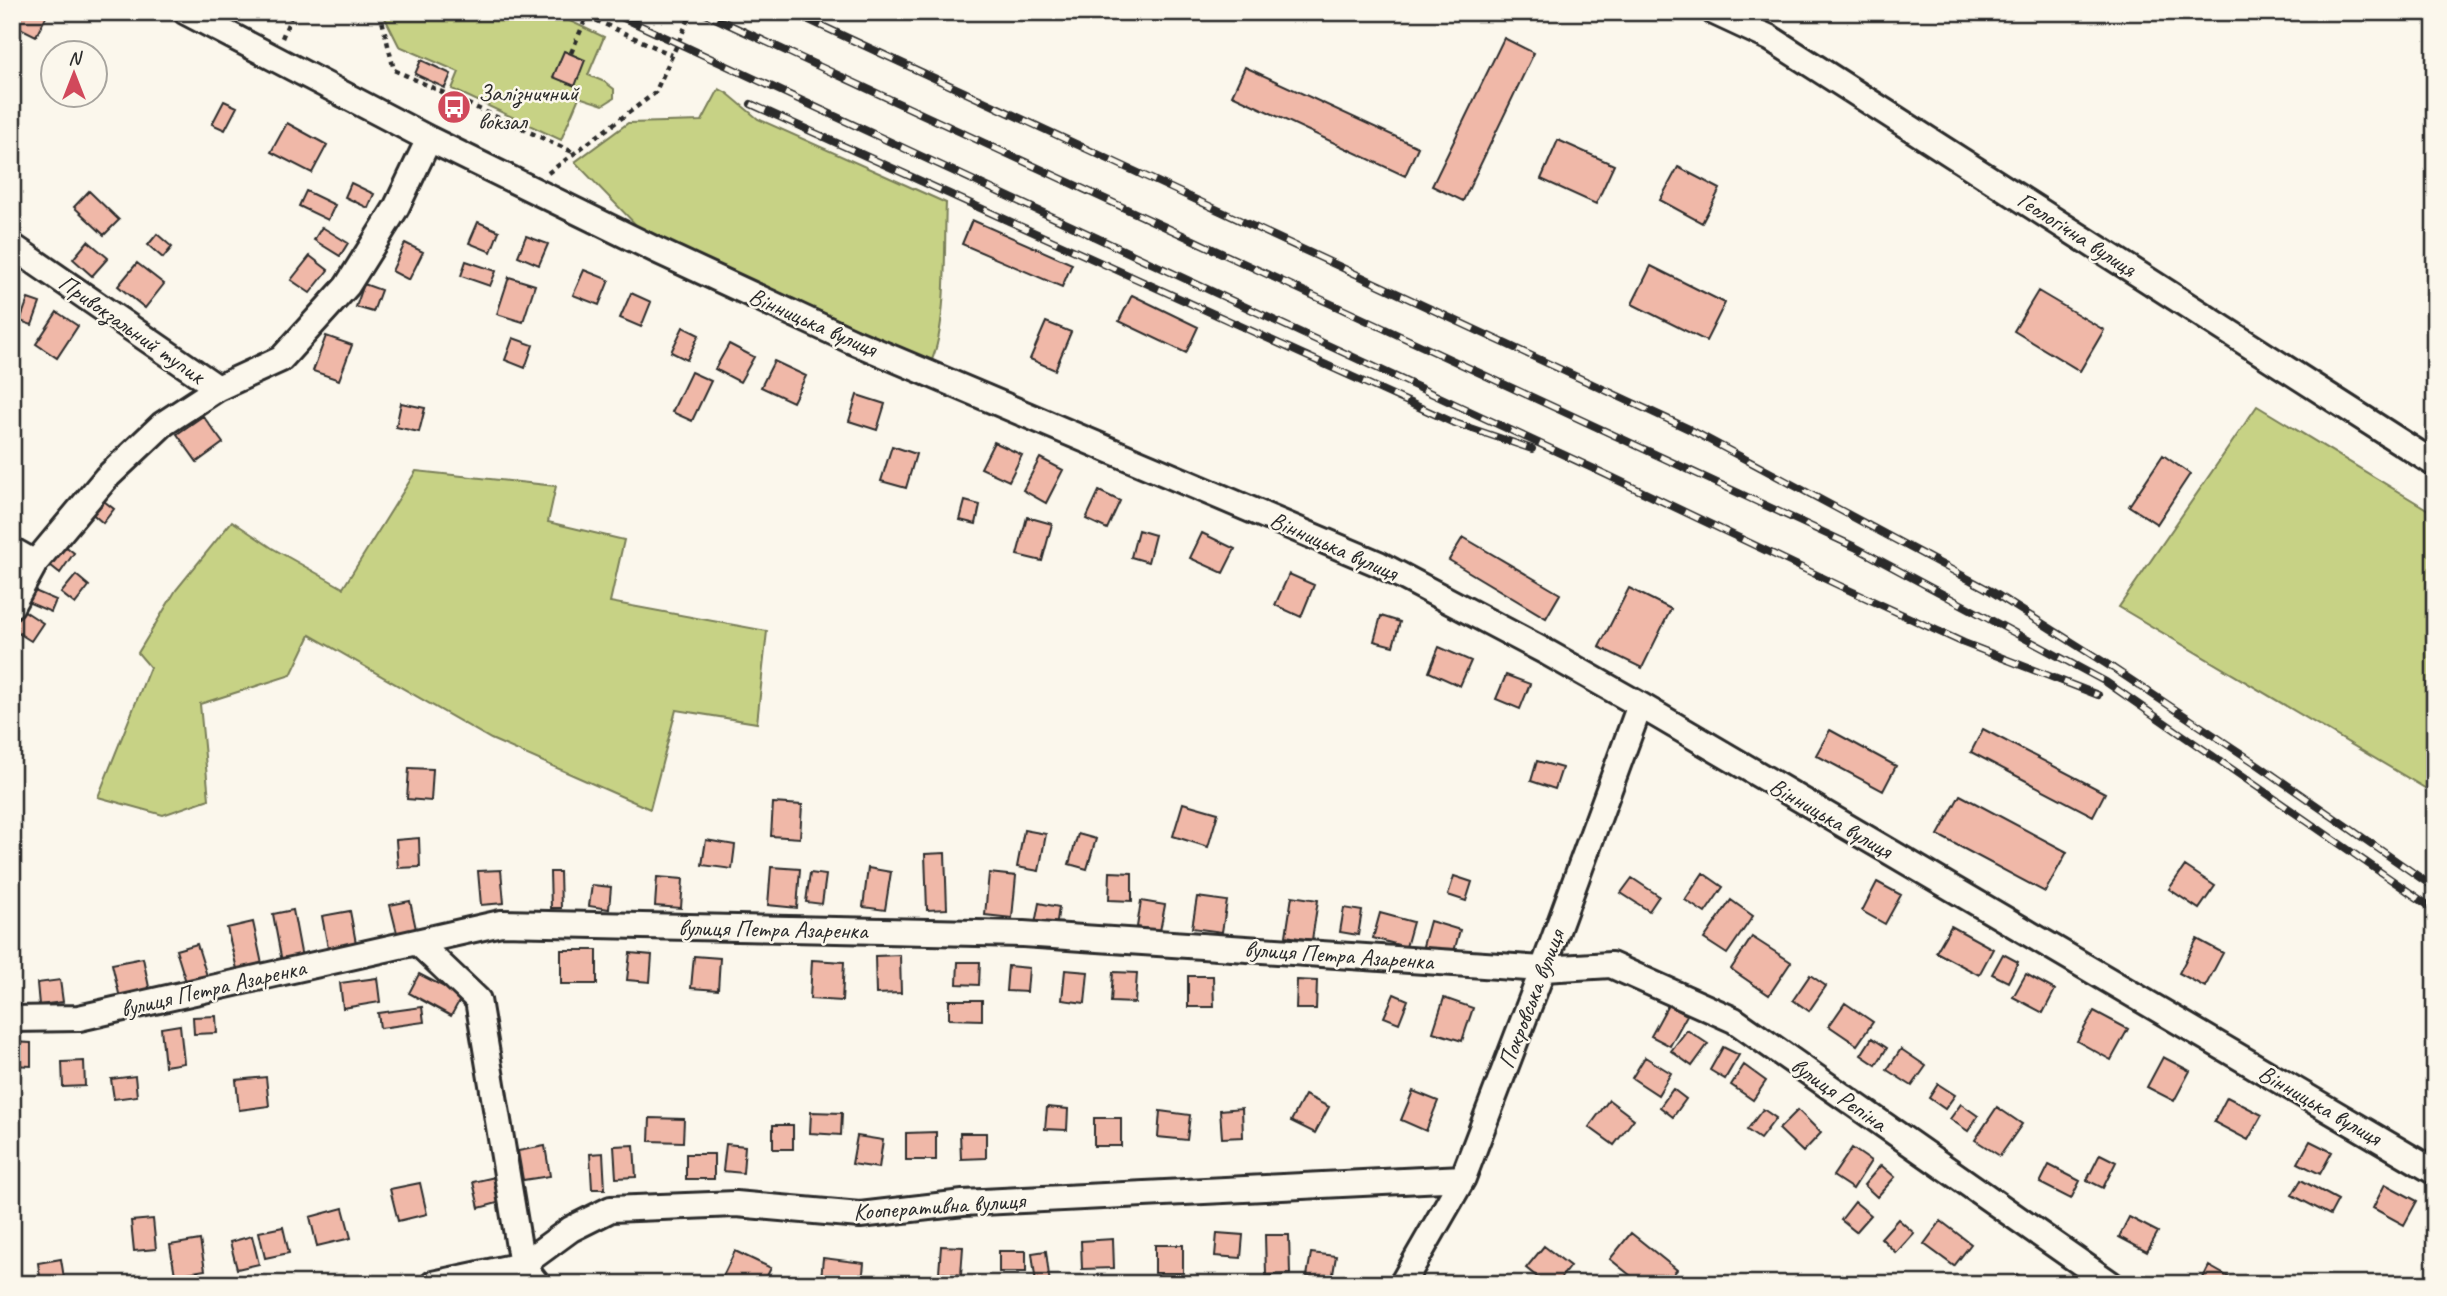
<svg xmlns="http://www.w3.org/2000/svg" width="2447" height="1296" viewBox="0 0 2447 1296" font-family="Caveat,sans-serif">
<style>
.green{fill:#c7d285;stroke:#797e58;stroke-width:2}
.building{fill:#f0b8a8;stroke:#2b2b2b;stroke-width:2}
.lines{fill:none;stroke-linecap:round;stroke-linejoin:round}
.minor-casing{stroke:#2b2b2b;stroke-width:30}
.path{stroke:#2b2b2b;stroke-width:4.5;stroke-dasharray:5 5;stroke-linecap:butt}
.minor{stroke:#fbf7ec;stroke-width:24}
.rail-casing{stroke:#2b2b2b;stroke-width:8}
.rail{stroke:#fbf7ec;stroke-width:5;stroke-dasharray:16;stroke-linecap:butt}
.labels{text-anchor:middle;stroke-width:5;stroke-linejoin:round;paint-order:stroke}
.poi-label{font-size:24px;fill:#2b2b2b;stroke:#fbf7ec;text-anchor:start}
.street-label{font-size:24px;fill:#2b2b2b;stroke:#fbf7ec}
</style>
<rect width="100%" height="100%" fill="#fbf7ec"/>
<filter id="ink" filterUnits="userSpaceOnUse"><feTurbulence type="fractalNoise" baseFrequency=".0143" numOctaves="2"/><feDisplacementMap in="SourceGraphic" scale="14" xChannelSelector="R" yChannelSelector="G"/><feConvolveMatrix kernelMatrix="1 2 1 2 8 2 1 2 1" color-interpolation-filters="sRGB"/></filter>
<g filter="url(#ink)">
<path class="green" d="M382,12H551L604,37L588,75L605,82L614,89V98L603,105L579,97L561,140L452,89L459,72L399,46Z
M719,89L727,93L758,119L946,203C944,245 948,325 931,362L640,229L575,162L628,123L702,121Z
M2257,406L2435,514V794L2119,607Z
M416,471L556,486L548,522L624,540L610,602L767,631L757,723L676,710L650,809L491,739L310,635L291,675L200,704L209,799L163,815L98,797L150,667L138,653L176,590L232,521L272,548L343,588Z"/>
<path class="building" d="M12,12H41L47,15L36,36L12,24Z
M1504,38L1534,53L1463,201L1432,186Z
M564,51L585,60L575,86L553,77Z
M421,60L451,74L445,88L415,74Z
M1245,67L1418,147L1405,176L1232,95Z
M224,101L237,107L225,130L212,124Z
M287,123L327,145L312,173L271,152Z
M1558,140L1614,165L1596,204L1541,179Z
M1678,167L1720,189L1702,223L1660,200Z
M351,183L374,194L368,208L345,197Z
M89,191L119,220L104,235L74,207Z
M306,191L335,205L328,220L299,206Z
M972,220L1072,264L1062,287L962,244Z
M478,222L499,231L491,252L469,243Z
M322,227L348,243L340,256L314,240Z
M157,234L172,247L163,258L148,245Z
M526,236L548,244L539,265L518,256Z
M88,241L108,258L92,276L73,259Z
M405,243L423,252L409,280L392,271Z
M310,256L328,270L310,293L291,280Z
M466,261L496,271L490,286L461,276Z
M137,263L164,284L145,308L118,286Z
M1651,266L1725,303L1706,341L1632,304Z
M584,270L609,280L599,305L573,295Z
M509,277L535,285L523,322L497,314Z
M364,284L381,290L373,312L356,307Z
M2038,291L2104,330L2080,371L2014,331Z
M631,293L651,302L641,327L620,318Z
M1132,295L1198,327L1186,353L1119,321Z
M28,299L40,303L32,325L20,321Z
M57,312L78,326L57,358L36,344Z
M1046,322L1071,332L1055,370L1030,359Z
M683,327L699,335L687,360L671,352Z
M326,336L352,345L339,380L313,371Z
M513,338L533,345L525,368L505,360Z
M729,344L754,357L740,382L715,369Z
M774,361L806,376L793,402L761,387Z
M691,372L711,381L692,421L672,412Z
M857,395L885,404L877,430L849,421Z
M401,403L425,408L419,432L396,427Z
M203,416L223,443L197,462L177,434Z
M994,442L1022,455L1009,481L981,468Z
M892,446L916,454L906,488L881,481Z
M2163,455L2190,474L2157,524L2129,506Z
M1040,458L1063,470L1046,503L1023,490Z
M1099,491L1120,501L1107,529L1086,519Z
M100,498L114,509L103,523L89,511Z
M965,501L980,505L976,524L960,520Z
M1027,517L1052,524L1042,561L1017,555Z
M1138,530L1155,535L1148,562L1131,557Z
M1202,533L1235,549L1223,573L1190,558Z
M1463,537L1560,594L1546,618L1449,560Z
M64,545L74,553L60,573L50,565Z
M1289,574L1314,585L1301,617L1275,605Z
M76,575L89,586L75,604L61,593Z
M1629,588L1671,609L1642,668L1599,647Z
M30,589L56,600L51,612L25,601Z
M23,610L43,623L31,641L12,629Z
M1381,616L1400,622L1393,646L1374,641Z
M1439,647L1471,661L1460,686L1429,672Z
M1506,675L1530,684L1520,709L1496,699Z
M1983,729L2105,793L2093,816L1971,752Z
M1830,730L1896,766L1883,791L1816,755Z
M1537,761L1562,768L1555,789L1531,781Z
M409,768L433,769L431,801L407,799Z
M1960,795L2067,852L2045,892L1938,835Z
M773,803L802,805L800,838L771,836Z
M1183,803L1218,813L1208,847L1173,836Z
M1024,830L1046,834L1039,871L1017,867Z
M1078,834L1096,839L1087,869L1069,864Z
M419,838L420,867L398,868L396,840Z
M706,840L735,845L732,869L702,865Z
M945,853L947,909L927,910L925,854Z
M2185,866L2215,886L2199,909L2169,889Z
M771,867L800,869L797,908L768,905Z
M868,868L891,872L885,910L863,907Z
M501,870L504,903L481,905L478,871Z
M550,872H560L561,908H551Z
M1110,872L1132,873V901L1109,900Z
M810,873L826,875L822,904L806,902Z
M989,873L1016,876L1012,918L985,915Z
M1703,873L1723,887L1705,913L1685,900Z
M1454,876L1472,882L1466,901L1448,895Z
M657,877L683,879L681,908L655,906Z
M1632,878L1659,896L1649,911L1621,893Z
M1877,882L1901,895L1885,924L1862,911Z
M592,885L611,887L609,909L589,906Z
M1292,896L1318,900L1312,940L1286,936Z
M1197,897L1227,901L1222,932L1192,928Z
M1731,900L1753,916L1727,954L1704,939Z
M410,901L416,929L397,933L390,905Z
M1141,901L1165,905L1160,931L1137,927Z
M1039,903L1059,907L1056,928L1035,924Z
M1344,908L1362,911L1358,935L1340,932Z
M293,910L302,958L282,962L273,914Z
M350,911L356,943L328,948L322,916Z
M1380,913L1413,922L1406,947L1373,938Z
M1430,921L1460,930L1453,955L1423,946Z
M253,922L262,964L237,969L227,928Z
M1951,926L1993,949L1979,975L1936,952Z
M1752,937L1791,962L1769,995L1731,969Z
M2197,939L2223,953L2205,987L2179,973Z
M197,944L207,976L186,982L176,950Z
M561,950H597V984H561Z
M630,953L652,955L650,982L627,980Z
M2003,954L2018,962L2008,982L1992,974Z
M900,955L901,993L876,994L875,956Z
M694,956L720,958L718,990L691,988Z
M143,958L150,992L120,998L112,964Z
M812,960L844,962L842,1001L810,999Z
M958,962H980L979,985L957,984Z
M1008,966L1029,968L1027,992L1006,991Z
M1065,970L1088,972L1085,1003L1062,1000Z
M1113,972L1137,973L1135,1003L1111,1002Z
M419,974L462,996L451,1016L409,993Z
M2026,974L2055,990L2043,1013L2013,997Z
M1810,975L1826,986L1809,1011L1793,1000Z
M1188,976H1213L1214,1007H1188Z
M377,978L380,1002L343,1008L340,983Z
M60,980L63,1002L39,1005L37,983Z
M1297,980L1317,981L1316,1009H1296Z
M1394,994L1408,1000L1399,1023L1384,1017Z
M1444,998L1473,1008L1462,1041L1433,1032Z
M949,1000H982V1020L949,1019Z
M1845,1003L1873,1022L1857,1045L1829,1026Z
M1668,1005L1687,1015L1670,1046L1651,1036Z
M422,1007L424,1022L380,1028L378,1013Z
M2094,1011L2128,1029L2111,1060L2077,1041Z
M216,1016L217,1033L194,1034L193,1017Z
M180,1025L184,1063L165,1066L161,1028Z
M1687,1030L1708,1044L1692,1066L1671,1051Z
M1872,1038L1887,1048L1876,1065L1861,1055Z
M12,1042L31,1043V1066L12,1065Z
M1723,1047L1739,1055L1725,1079L1710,1070Z
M1901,1049L1926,1066L1912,1086L1887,1070Z
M1645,1057L1671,1073L1658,1095L1632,1078Z
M2163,1057L2190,1071L2174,1101L2147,1087Z
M84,1061L85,1086L63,1087L62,1062Z
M1744,1065L1766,1081L1753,1100L1731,1085Z
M135,1076L137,1096L114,1099L111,1079Z
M266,1077L269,1106L239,1110L236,1080Z
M1938,1084L1955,1095L1945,1109L1929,1098Z
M1673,1089L1686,1099L1673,1117L1660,1107Z
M1413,1091L1438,1101L1426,1131L1401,1120Z
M1305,1095L1329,1107L1315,1133L1291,1121Z
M2227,1097L2262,1115L2248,1140L2214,1122Z
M1609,1100L1634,1119L1614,1145L1589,1127Z
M1961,1104L1978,1116L1968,1131L1950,1119Z
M1047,1107L1068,1109L1067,1130L1045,1129Z
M1997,1107L2022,1124L2000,1156L1975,1140Z
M1242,1108L1243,1137L1222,1138L1220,1110Z
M1763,1109L1776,1118L1760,1139L1747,1130Z
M1798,1110L1821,1133L1803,1152L1779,1129Z
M1160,1111L1190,1115L1187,1140L1158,1137Z
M811,1112L842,1113L841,1135L810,1133Z
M650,1118L684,1119L683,1142L649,1141Z
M1094,1118H1121V1146H1094Z
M773,1125H793V1149H773Z
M936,1132V1160H906V1133Z
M960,1133H986V1158L961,1159Z
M857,1136L883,1140L879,1168L852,1164Z
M2310,1141L2332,1152L2320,1174L2298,1163Z
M726,1144L745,1146L743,1173L723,1171Z
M634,1145L636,1177L616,1178L614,1146Z
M545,1146L550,1176L523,1180L518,1151Z
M1852,1148L1871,1161L1853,1189L1833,1176Z
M603,1153L605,1189H592L590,1154Z
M686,1154H714V1179H686Z
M2100,1154L2116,1162L2103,1188L2087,1180Z
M1881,1165L1895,1177L1877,1197L1864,1185Z
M2049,1165L2080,1181L2071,1199L2040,1183Z
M495,1177L501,1202L479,1208L473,1182Z
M2301,1180L2338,1200L2330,1215L2292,1195Z
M420,1183L427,1214L398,1221L390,1189Z
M2385,1184L2417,1201L2404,1225L2373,1208Z
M1855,1202L1871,1215L1856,1232L1841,1220Z
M343,1208L351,1238L317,1246L310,1217Z
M2129,1217L2158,1232L2147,1252L2119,1237Z
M153,1219L156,1249L134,1251L131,1221Z
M1898,1219L1914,1233L1896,1253L1881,1238Z
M1941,1221L1971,1244L1954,1266L1924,1244Z
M283,1227L289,1253L265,1258L259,1232Z
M1217,1233L1243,1235L1241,1258L1215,1256Z
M1631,1233L1677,1270L1665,1284H1641L1610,1259Z
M1265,1235H1289L1290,1274L1266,1275Z
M252,1236L259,1264L237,1269L230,1242Z
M1113,1239L1114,1268L1082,1269L1081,1241Z
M200,1240L205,1270L175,1275L170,1245Z
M1155,1245H1183V1273H1155Z
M941,1246L963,1247L961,1275L939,1273Z
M1544,1246L1570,1266L1556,1284H1546L1526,1268Z
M735,1251L771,1268L763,1284H733L722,1278Z
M999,1251H1026V1272H999Z
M1046,1251L1050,1284H1036L1032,1253Z
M1311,1253L1336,1256L1332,1280L1307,1276Z
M823,1258L864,1263L862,1284L821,1279Z
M61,1259L65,1284H41L38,1263Z
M2209,1266L2230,1278L2227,1284H2200Z
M2017,1274L2030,1284H2010Z"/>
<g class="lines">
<g class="minor-casing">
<path id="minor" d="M186,12L429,139L658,251L852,341L1379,564L1548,653L1640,705L2435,1172
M1714,12L1770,38L2435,464
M12,246L218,388
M12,550L35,563
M12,605L35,563L106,478L163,424L218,388L281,359L347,286L396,208L429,139
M417,942L478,1000L522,1265L537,1284
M12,1019L79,1018L501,923L1023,934L1543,969L1611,965L1734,1020L2111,1284
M433,1284L522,1265L571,1229L611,1209L736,1204L860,1215L963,1203L1463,1178
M1402,1284L1463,1178L1543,969L1640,705"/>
</g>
<path class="path" d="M380,12L394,70L575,153
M578,12L672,55
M282,38L293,12
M571,53L587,16
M548,173L655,93L692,12"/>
<use href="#minor" class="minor"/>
<g class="rail-casing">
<path id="rail" d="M611,12L1605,474L1838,585L1964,643L2098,695
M702,12L1855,547L2106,682L2435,910
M792,12L1689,429L1991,591L2113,668L2257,764L2435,888
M751,104L1452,422L1532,449"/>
</g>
<use href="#rail" class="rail"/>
</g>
</g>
<defs>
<g id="bus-disc" transform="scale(1.75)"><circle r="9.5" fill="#d1495b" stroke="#fbf7ec"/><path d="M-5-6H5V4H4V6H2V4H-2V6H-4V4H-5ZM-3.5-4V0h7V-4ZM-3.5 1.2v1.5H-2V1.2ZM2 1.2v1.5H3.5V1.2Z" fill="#fff"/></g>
</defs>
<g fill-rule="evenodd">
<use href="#bus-disc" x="454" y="107"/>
</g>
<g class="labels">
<g class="poi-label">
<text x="478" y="101">Залізничний<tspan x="478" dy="28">вокзал</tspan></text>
</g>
<g class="street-label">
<text transform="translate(2077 234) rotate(33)" y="8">Геологічна вулиця</text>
<text transform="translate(813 322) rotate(24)" y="8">Вінницька вулиця</text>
<text transform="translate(132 329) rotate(35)" y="8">Привокзальний тупик</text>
<text transform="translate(1334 546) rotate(24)" y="8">Вінницька вулиця</text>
<text transform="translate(1831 818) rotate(30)" y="8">Вінницька вулиця</text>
<text transform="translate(773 929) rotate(1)" y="8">вулиця Петра Азаренка</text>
<text transform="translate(1339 955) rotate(4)" y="8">вулиця Петра Азаренка</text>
<text transform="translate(213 988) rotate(-13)" y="8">вулиця Петра Азаренка</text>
<text transform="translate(1531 999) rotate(-69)" y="8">Покровська вулиця</text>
<text transform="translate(1839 1094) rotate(35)" y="8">вулиця Рєпіна</text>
<text transform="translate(2320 1105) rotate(30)" y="8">Вінницька вулиця</text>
<text transform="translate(939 1206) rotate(-4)" y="8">Кооперативна вулиця</text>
</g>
</g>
<rect width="2447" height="1296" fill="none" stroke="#fbf7ec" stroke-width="42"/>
<rect x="21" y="21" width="2405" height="1254" fill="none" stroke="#2b2b2b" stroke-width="2.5" filter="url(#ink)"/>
<g transform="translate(74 74)"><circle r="33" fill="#fbf7ec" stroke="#a8a59f" stroke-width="2"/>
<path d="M0-5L12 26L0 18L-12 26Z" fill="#d1495b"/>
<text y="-10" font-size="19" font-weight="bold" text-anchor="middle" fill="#2b2b2b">N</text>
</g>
</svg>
